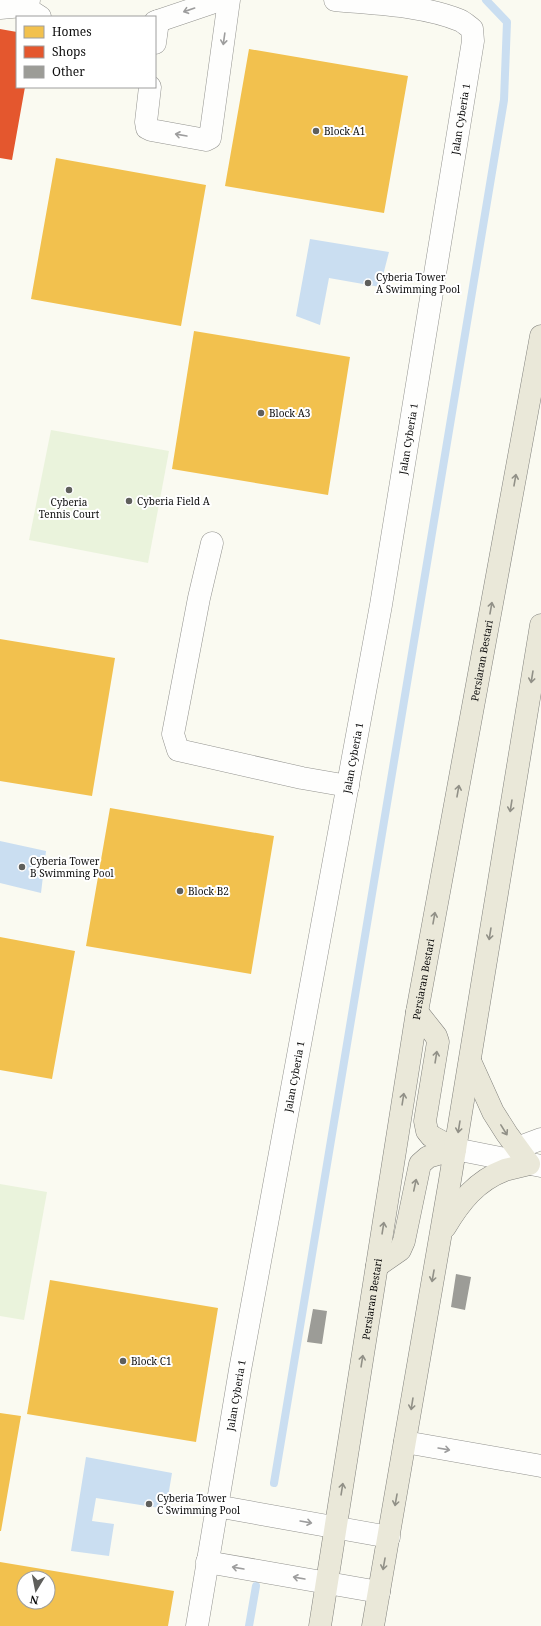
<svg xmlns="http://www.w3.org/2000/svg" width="541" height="1626" viewBox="0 0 541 1626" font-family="'Noto Serif',serif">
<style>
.pitch{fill:#eaf3dc}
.water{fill:#cadef1}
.homes{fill:#f2c14e;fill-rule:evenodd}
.shops{fill:#e4572e}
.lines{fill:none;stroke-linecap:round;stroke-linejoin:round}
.stream{stroke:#cadef1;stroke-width:8}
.building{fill:#9c9c97}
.minor-casing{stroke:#93938f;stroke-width:23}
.major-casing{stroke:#80807c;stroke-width:23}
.minor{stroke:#fefefd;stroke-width:22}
.major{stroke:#eae8d9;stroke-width:22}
.oneway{stroke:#9d9d9d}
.oneway2{stroke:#919087}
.poi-dot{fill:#5f5f5c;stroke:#fff;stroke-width:1.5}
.labels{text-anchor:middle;stroke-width:4;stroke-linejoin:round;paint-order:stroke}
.street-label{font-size:10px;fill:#0c0c0c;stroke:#fff}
.poi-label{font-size:10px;fill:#0c0c0c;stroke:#fff;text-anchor:start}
</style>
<rect width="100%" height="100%" fill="#fafaf1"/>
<path class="pitch" d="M51,430L169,451L148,563L29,540Z
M0,1184L47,1192L24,1320L0,1316Z"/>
<path class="water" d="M310,239L389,252L380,287L329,278L320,325L296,316Z
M0,841L46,851L41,893L0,883Z
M86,1457L172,1473L166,1509L96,1498L92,1521L114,1524L109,1556L71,1551Z"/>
<path class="homes" d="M249,49L408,76L384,213L225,186Z
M56,158L206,185L181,326L31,299Z
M194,331L350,357L328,495L172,469Z
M0,639L115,658L92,796L0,781Z
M110,808L274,836L251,974L86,946Z
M0,937L75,951L52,1079L0,1070Z
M50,1280L218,1308L196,1442L27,1414Z
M0,1413L21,1416L1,1531H0Z
M0,1562L174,1591L168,1626H0ZM24,1578H48V1602H24Z"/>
<path class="shops" d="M0,29L17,32V87H25L12,160L0,158Z"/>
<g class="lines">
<path class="stream" d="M274,1483L504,100L507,22L486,0
M249,1626L256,1586"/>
</g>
<path class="building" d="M456,1274L471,1277L465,1310L451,1307Z
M313,1309L327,1311L322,1344L307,1342Z"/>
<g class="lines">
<g class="minor-casing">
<g id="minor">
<path d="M23,6L40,17"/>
<path d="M0,8L23,6L29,0"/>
<path d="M155,22L220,0"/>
<path d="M155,43L158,21"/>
<path d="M150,87L146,122L147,128L151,130L206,140L210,138L229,0"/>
<path d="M212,543L199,598L173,734L178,750L302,778L348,786"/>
<path d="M517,1148L541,1139"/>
<path d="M455,1149L541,1166"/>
<path d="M405,1442L541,1466"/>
<path d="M216,1506L389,1537"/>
<path d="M207,1562L379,1592"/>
<path id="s1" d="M197,1626L240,1370L381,605L473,41L472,29C468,26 464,22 459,20C422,5 375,4 335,0"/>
</g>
</g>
<g class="major-casing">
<g id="major">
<path d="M417,1012L436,1036L438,1042L425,1121L427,1131L431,1136L455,1149"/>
<path d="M445,1227C460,1202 476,1181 505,1170C513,1168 521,1166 529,1164L507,1134L493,1112L470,1061"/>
<path d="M377,1266L400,1250L404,1241L420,1164L428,1157L455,1149"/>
<path id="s2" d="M320,1626L417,1012L541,336"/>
<path d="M373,1626L450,1180L541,625"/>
</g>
</g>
<use href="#minor" class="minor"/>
<use href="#major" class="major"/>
</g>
<defs><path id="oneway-shaft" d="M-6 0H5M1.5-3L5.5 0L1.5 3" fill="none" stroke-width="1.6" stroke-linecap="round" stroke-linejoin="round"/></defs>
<g class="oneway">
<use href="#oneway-shaft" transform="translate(189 10) rotate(161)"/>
<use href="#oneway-shaft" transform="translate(224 39) rotate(98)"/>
<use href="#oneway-shaft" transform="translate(181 135) rotate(-170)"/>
<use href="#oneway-shaft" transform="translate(444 1449) rotate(10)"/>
<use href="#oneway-shaft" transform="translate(306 1522) rotate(10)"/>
<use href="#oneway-shaft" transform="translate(238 1568) rotate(-170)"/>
<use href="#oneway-shaft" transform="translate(299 1578) rotate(-170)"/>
</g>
<g class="oneway2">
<use href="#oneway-shaft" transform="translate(515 480) rotate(-80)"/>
<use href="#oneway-shaft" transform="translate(491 608) rotate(-80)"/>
<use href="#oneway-shaft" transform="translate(532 677) rotate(99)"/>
<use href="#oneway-shaft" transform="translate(458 791) rotate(-80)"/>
<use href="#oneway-shaft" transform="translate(511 806) rotate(99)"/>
<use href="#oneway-shaft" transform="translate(434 918) rotate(-80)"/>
<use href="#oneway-shaft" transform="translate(490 934) rotate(99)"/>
<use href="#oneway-shaft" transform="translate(436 1057) rotate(-81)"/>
<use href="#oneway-shaft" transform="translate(403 1099) rotate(-81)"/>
<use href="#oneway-shaft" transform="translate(459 1127) rotate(99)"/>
<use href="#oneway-shaft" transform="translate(504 1130) rotate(58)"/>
<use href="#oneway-shaft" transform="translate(415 1185) rotate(-78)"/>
<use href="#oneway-shaft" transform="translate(383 1228) rotate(-81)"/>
<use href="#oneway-shaft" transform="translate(433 1276) rotate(100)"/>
<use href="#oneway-shaft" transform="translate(362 1361) rotate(-81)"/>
<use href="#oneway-shaft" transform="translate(412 1404) rotate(99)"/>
<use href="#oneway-shaft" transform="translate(342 1489) rotate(-81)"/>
<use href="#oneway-shaft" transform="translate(396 1500) rotate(100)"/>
<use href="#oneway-shaft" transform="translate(384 1564) rotate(100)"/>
</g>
<g class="poi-dot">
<circle cx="316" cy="131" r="4"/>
<circle cx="368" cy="283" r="4"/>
<circle cx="261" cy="413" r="4"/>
<circle cx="69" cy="490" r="4"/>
<circle cx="129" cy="501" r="4"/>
<circle cx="22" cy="867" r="4"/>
<circle cx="180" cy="891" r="4"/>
<circle cx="123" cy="1361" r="4"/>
<circle cx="149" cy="1504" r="4"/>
</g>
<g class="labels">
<g class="street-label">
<text dy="4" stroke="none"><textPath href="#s1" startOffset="1530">Jalan Cyberia 1</textPath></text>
<text dy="4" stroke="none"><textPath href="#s1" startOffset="1206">Jalan Cyberia 1</textPath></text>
<text dy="4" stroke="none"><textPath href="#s2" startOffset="979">Persiaran Bestari</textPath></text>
<text dy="4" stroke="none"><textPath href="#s1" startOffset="882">Jalan Cyberia 1</textPath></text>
<text dy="4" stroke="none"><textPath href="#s2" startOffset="655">Persiaran Bestari</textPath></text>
<text dy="4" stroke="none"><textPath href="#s1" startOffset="558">Jalan Cyberia 1</textPath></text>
<text dy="4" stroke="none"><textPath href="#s2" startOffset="331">Persiaran Bestari</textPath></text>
<text dy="4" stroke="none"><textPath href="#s1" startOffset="234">Jalan Cyberia 1</textPath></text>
</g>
<g class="poi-label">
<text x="324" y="135">Block A1</text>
<text x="376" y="281">Cyberia Tower<tspan x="376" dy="12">A Swimming Pool</tspan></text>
<text x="269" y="417">Block A3</text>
<text x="137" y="505">Cyberia Field A</text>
<text x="69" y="506" text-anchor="middle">Cyberia<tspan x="69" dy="12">Tennis Court</tspan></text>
<text x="30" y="865">Cyberia Tower<tspan x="30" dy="12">B Swimming Pool</tspan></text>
<text x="188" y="895">Block B2</text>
<text x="131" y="1365">Block C1</text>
<text x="157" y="1502">Cyberia Tower<tspan x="157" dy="12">C Swimming Pool</tspan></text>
</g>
</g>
<rect x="16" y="16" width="140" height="72" fill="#ffffff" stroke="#9e9e9e"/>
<rect x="24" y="26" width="20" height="12" fill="#f2c14e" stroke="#9e9e9e"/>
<text x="52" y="36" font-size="12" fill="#0c0c0c">Homes</text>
<rect x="24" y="46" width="20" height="12" fill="#e4572e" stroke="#9e9e9e"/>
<text x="52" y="56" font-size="12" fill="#0c0c0c">Shops</text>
<rect x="24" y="66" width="20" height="12" fill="#9c9c97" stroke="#9e9e9e"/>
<text x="52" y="76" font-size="12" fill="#0c0c0c">Other</text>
<g transform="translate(36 1590) rotate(190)"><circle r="19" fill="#ffffff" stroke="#9e9e9e"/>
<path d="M0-3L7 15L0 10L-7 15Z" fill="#5f5f5c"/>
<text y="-6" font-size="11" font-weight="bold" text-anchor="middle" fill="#0c0c0c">N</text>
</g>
</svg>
